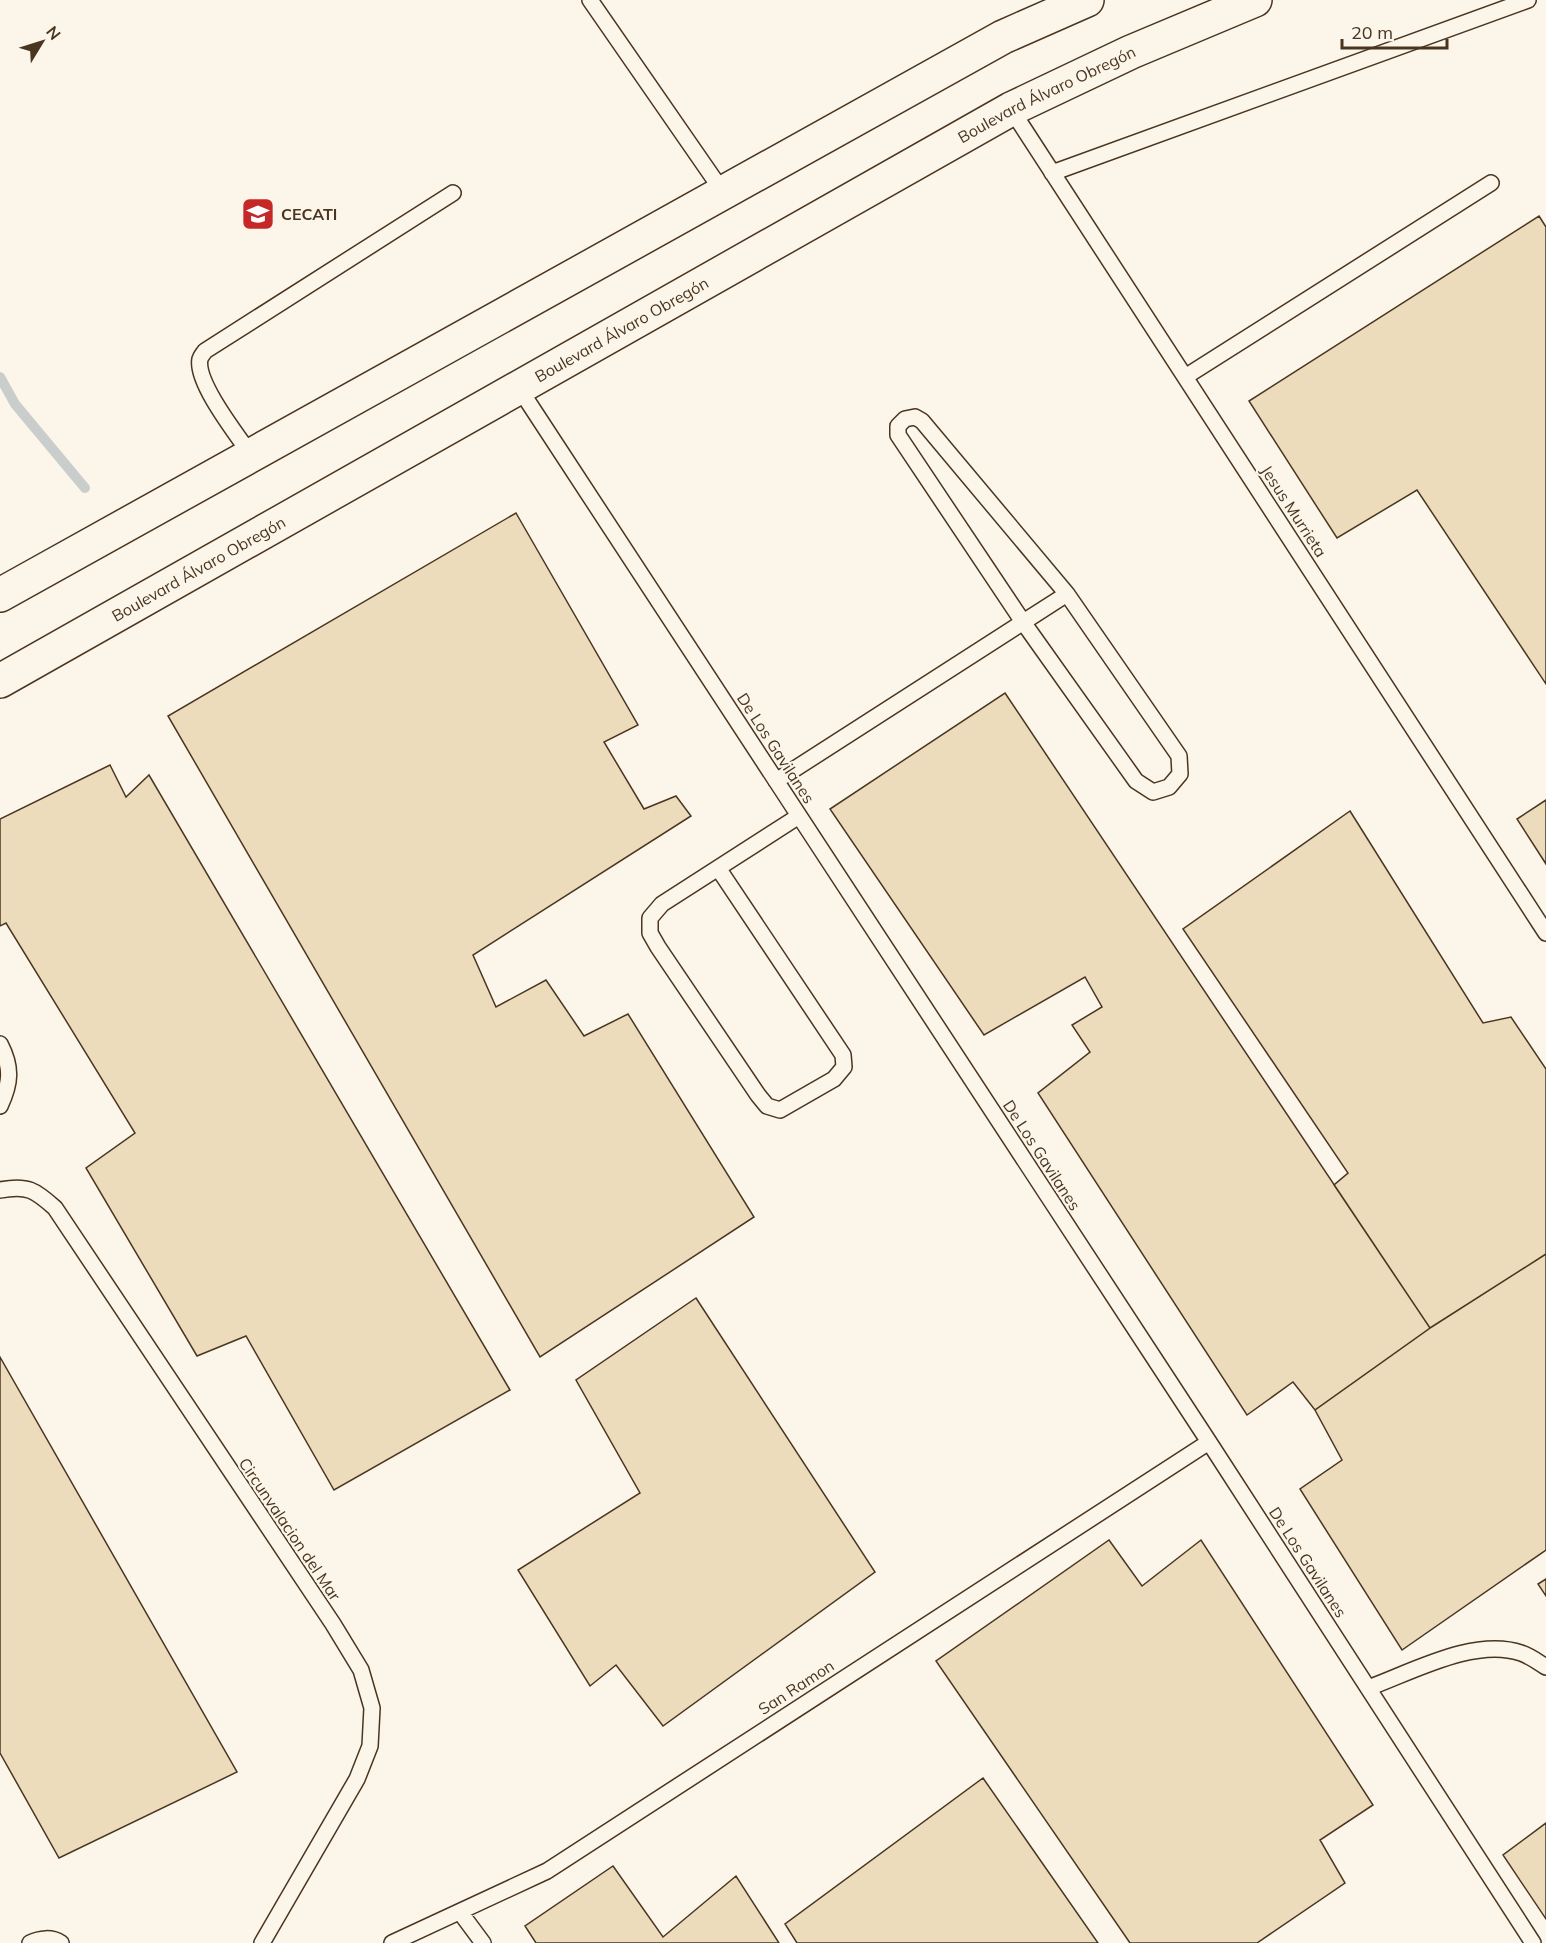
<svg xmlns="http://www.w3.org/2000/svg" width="1546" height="1943" viewBox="0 0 1546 1943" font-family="Mulish,sans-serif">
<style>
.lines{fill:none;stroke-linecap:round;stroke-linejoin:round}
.stream{stroke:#c9cecd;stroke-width:10}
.building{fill:#ecdcbc;stroke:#4a3520;stroke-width:1.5}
.lane-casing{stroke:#4a3520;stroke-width:18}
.highway-casing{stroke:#4a3520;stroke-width:36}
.lane{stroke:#fbf6e9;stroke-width:15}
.highway{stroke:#fbf6e9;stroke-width:33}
.labels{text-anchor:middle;stroke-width:4.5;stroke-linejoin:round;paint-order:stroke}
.street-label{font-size:16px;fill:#4a3520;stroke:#fbf6e9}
.poi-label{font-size:16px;font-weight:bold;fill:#4a3520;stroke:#fbf6e9;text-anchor:start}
</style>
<rect width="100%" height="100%" fill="#fbf6e9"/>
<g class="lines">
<path class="stream" d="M0,377L15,404L85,488"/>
</g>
<path class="building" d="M1539,216L1546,227V684L1417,490L1337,538L1249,401Z
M516,513L638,725L604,742L644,809L676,796L691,816L473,955L496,1007L546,980L584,1036L628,1014L754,1217L540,1357L168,716Z
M1005,693L1430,1328L1315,1410L1293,1382L1247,1415L1038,1093L1090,1052L1072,1025L1102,1007L1085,977L984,1035L830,809Z
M110,765L126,797L149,775L510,1390L334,1490L246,1336L197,1356L86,1168L135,1133L6,923L0,926V819Z
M1546,800V864L1517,819Z
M1350,811L1483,1023L1511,1017L1546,1069V1254L1430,1328L1334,1185L1348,1173L1183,929Z
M1546,1254V1550L1402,1650L1300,1489L1342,1460L1315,1410L1430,1328Z
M696,1298L875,1572L663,1726L616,1665L590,1686L518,1570L640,1493L576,1380Z
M0,1357L237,1772L59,1858L0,1753Z
M1109,1540L1142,1586L1201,1540L1373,1805L1320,1840L1345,1883L1257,1943H1130L936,1661Z
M1546,1579V1596L1538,1584Z
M983,1778L1098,1943H797L785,1924Z
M1546,1823V1919L1503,1855Z
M613,1866L663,1937L736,1876L779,1943H536L525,1926Z"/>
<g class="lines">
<g class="lane-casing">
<path id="lane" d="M590,0L723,192
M1011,109L1546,933
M1052,173L1528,0
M1185,377L1491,183
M519,388L1209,1442L1533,1943
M915,417L922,421L1067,594L1179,756L1180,774L1169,787L1153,792L1136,781L1023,622L898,435V426L905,419Z
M251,455C238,436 195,382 200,359C201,356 203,354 205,351L453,193
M776,781L1067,594
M718,868L843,1055L844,1067L834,1079L780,1110L767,1106L758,1095L658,947L650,933V918L662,904L799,816
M0,1044C12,1067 11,1083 0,1106
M0,1190C28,1185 35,1190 55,1208L333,1624L361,1670L372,1708L370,1746L357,1779L262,1943
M1368,1688C1412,1672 1475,1637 1521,1653C1530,1656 1538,1662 1546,1667
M460,1912L483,1943
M30,1943C40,1938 52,1937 61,1943
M392,1943L547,1871L1209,1442"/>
</g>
<g class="highway-casing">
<g id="highway">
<path d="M0,595L1003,37L1087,0"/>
<path id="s1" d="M0,681L1011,109L1131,52L1255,0"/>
</g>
</g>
<use href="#lane" class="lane"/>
<use href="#highway" class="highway"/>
</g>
<defs>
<g id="school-square" transform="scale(1.725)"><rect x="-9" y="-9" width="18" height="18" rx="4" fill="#c62828" stroke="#fbf6e9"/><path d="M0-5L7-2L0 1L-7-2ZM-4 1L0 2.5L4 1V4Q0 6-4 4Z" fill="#fff"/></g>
</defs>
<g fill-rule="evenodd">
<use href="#school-square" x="258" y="214"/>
</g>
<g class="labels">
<g class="street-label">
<text dy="6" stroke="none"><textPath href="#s1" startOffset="1200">Boulevard Álvaro Obregón</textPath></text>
<text dy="6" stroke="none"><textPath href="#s1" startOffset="714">Boulevard Álvaro Obregón</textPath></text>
<text transform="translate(1294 511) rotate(57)" y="6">Jesus Murrieta</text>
<text dy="6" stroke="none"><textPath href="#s1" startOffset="228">Boulevard Álvaro Obregón</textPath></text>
<text transform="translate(776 748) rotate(57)" y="6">De Los Gavilanes</text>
<text transform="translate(1042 1155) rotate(57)" y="6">De Los Gavilanes</text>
<text transform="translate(290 1529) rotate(56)" y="6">Circunvalacion del Mar</text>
<text transform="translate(1308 1562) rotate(57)" y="6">De Los Gavilanes</text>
<text transform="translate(796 1687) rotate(-33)" y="6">San Ramon</text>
</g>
<g class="poi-label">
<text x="281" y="220">CECATI</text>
</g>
</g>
<g transform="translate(42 42) rotate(52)" stroke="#fbf6e9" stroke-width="4.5" paint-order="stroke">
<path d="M0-4.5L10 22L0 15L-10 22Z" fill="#4a3520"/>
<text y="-9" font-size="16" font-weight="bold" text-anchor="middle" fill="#4a3520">N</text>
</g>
<path d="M1342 39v9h105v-9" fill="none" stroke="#4a3520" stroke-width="3"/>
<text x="1351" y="39" font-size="18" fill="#4a3520" stroke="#fbf6e9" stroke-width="4.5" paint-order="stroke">20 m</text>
</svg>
